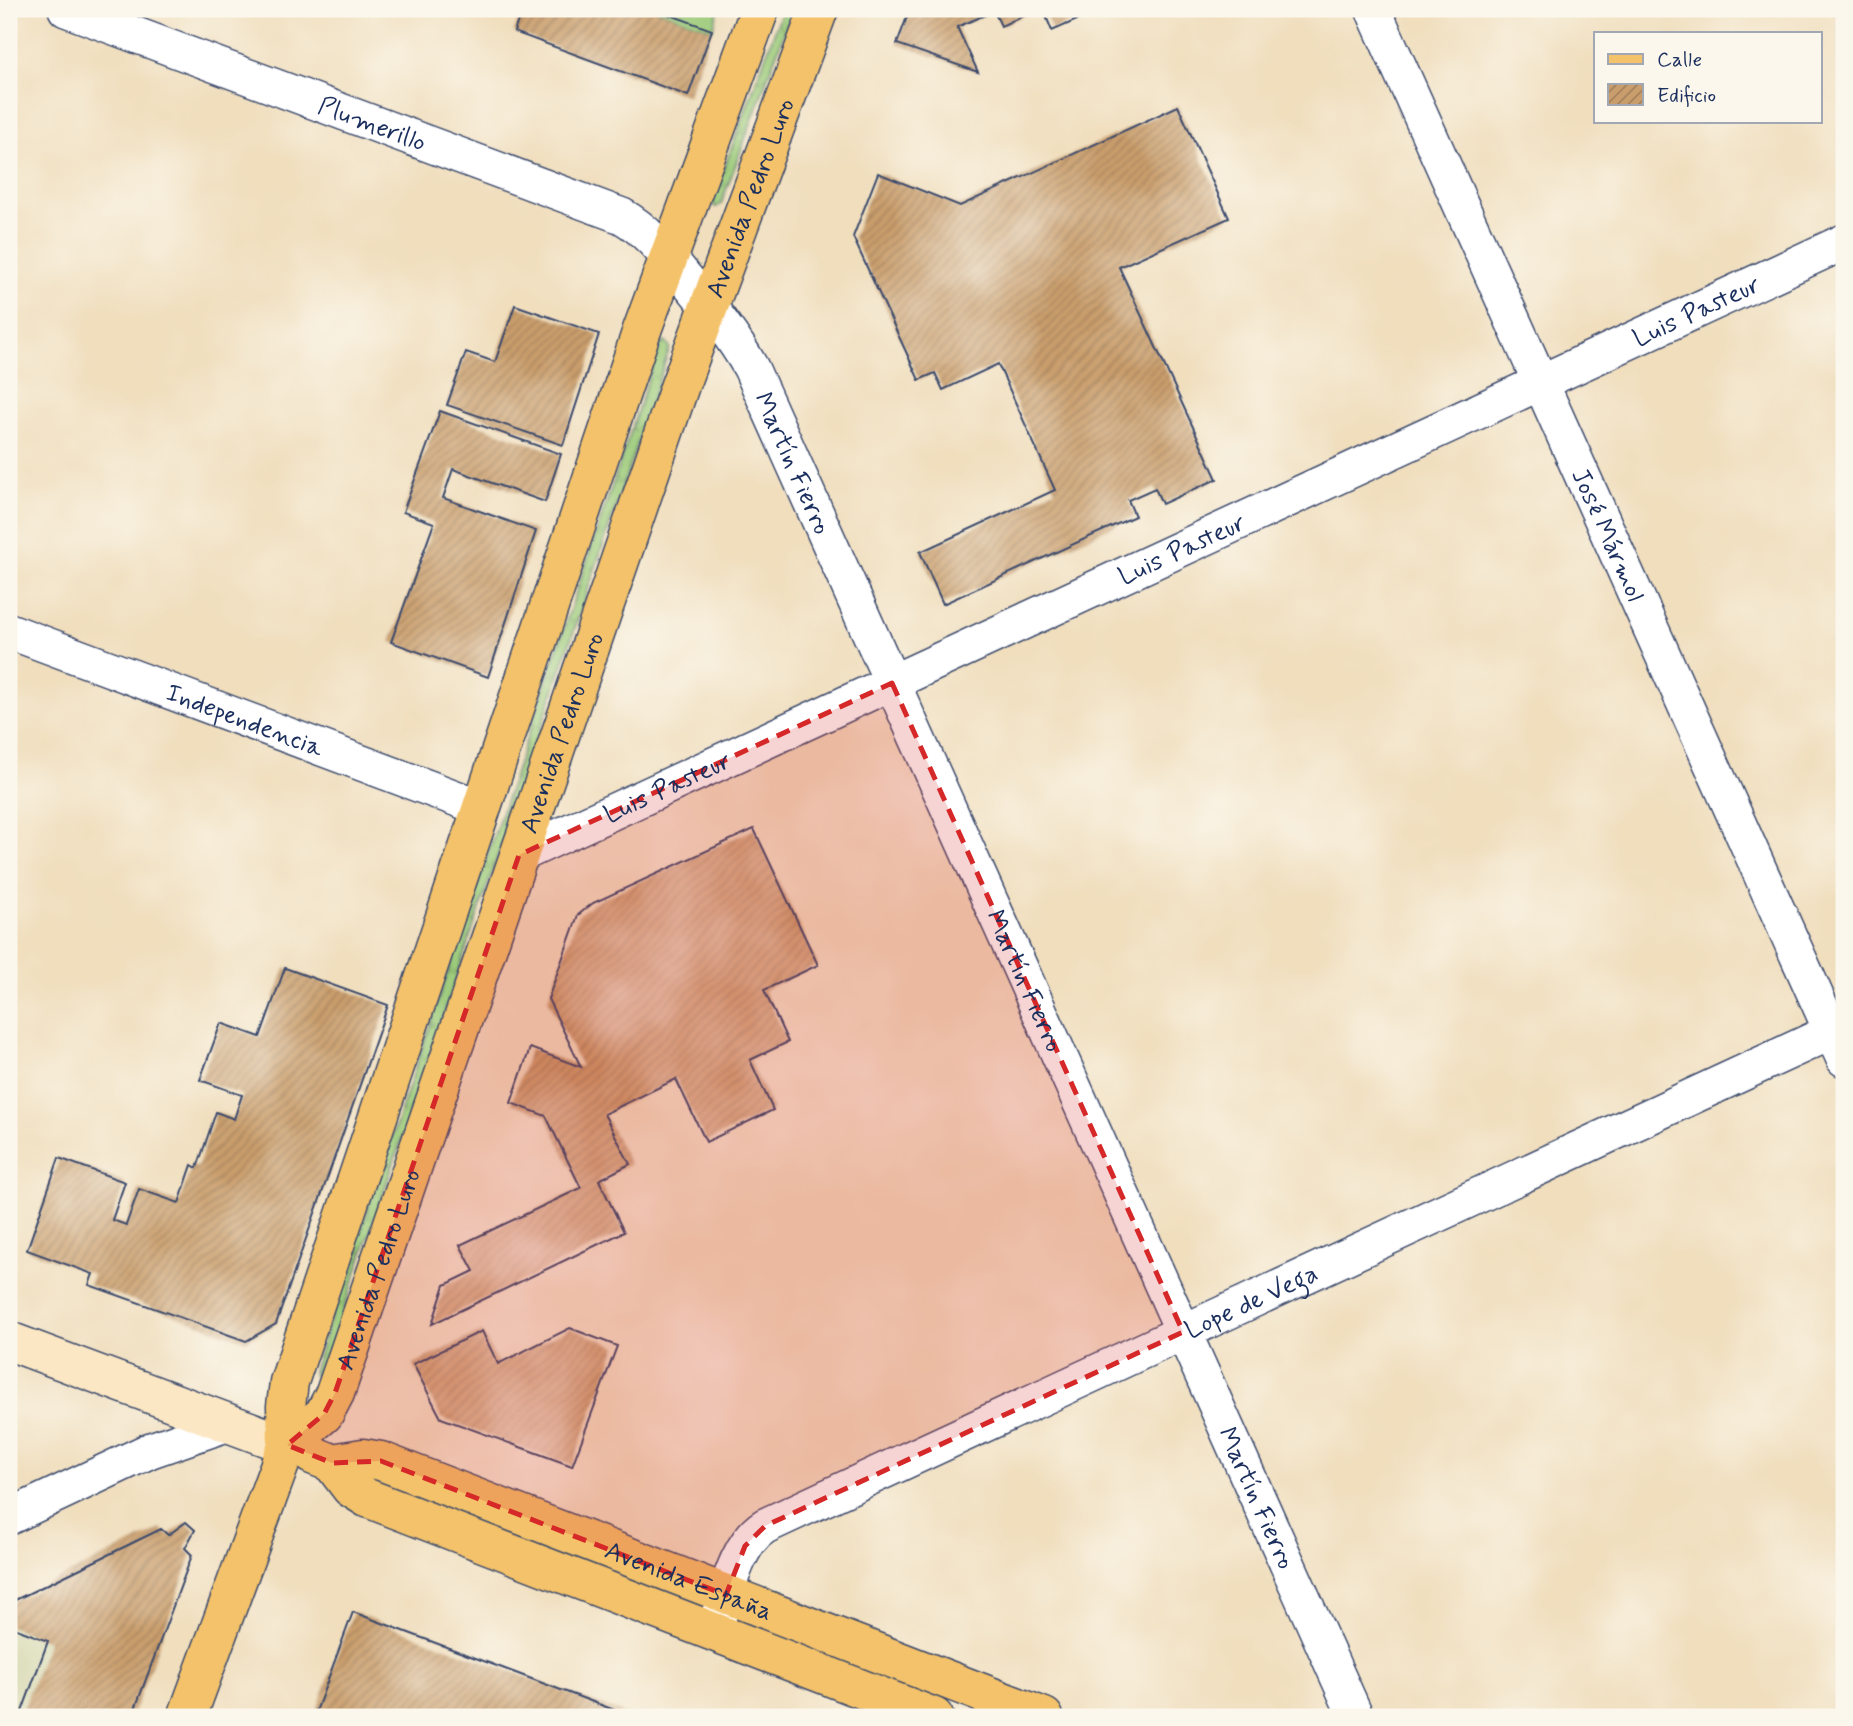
<svg xmlns="http://www.w3.org/2000/svg" width="1853" height="1726" viewBox="0 0 1853 1726" font-family="Mynerve,sans-serif">
<style>
.built{fill:#dddebc}
.grass{fill:url(#grass-tufts);stroke:#5c7d6c;stroke-width:2}
.building{fill:url(#building-hatch)}
.lines{fill:none;stroke-linecap:round;stroke-linejoin:round}
.street-casing{stroke:#3b496c;stroke-width:38}
.secondary-casing{stroke:#3b496c;stroke-width:41}
.primary-casing{stroke:#3b496c;stroke-width:41}
.street{stroke:#fff;stroke-width:35}
.secondary{stroke:#fbe7c3;stroke-width:38}
.primary{stroke:#f4c26a;stroke-width:38}
.marked{fill:#d62828;fill-opacity:0.2;stroke:#d62828;stroke-width:5;stroke-dasharray:14 9;stroke-linejoin:round}
.labels{text-anchor:middle;stroke-width:5;stroke-linejoin:round;paint-order:stroke}
.street-label{font-size:26px;fill:#1b2f5e;stroke:#fbf7ec}
</style>
<defs>
<pattern id="grass-tufts" width="24" height="20" patternUnits="userSpaceOnUse" patternTransform="scale(1.75)"><rect width="24" height="20" fill="#9ccb79"/><path d="M3 7l-1-3M5 7V3M7 7l1-3M15 17l-1-3M17 17v-4M19 17l1-3" fill="none" stroke="#7ea566"/></pattern>
<pattern id="building-hatch" width="6" height="6" patternUnits="userSpaceOnUse" patternTransform="scale(1.75)"><rect width="6" height="6" fill="#ca9e6c"/><path d="M-1 1l2-2M0 6l6-6M5 7l2-2" fill="none" stroke="#a3815c"/></pattern>
</defs>
<rect width="100%" height="100%" fill="#fbf7ec"/>
<filter id="ink" filterUnits="userSpaceOnUse"><feTurbulence type="fractalNoise" baseFrequency=".0143" numOctaves="2"/><feDisplacementMap in="SourceGraphic" scale="14" xChannelSelector="R" yChannelSelector="G"/><feConvolveMatrix kernelMatrix="1 2 1 2 8 2 1 2 1" color-interpolation-filters="sRGB"/></filter>
<filter id="wash" filterUnits="userSpaceOnUse"><feTurbulence type="fractalNoise" baseFrequency=".00686" numOctaves="4" result="noise"/><feDisplacementMap in="SourceGraphic" scale="28" xChannelSelector="R" yChannelSelector="G"/><feGaussianBlur stdDeviation="1.57" result="paint"/><feColorMatrix in="noise" values="0 0 0 0 0 0 0 0 0 0 0 0 0 0 0 0 0 1.4 0 .05"/><feComposite in="paint" operator="in"/></filter>
<g filter="url(#wash)">
<rect width="100%" height="100%" fill="#f0debd"/>
<path class="built" d="M9,1626L146,1678L132,1717H9Z"/>
<path class="grass" d="M654,9H719L712,30Z
M783,9H793L721,204L716,207L712,204V201Z
M665,342L670,347L665,362L322,1374L317,1377L314,1376L313,1371L657,353L661,344Z"/>
<g id="blocks">
<path class="building" d="M522,9H654L712,30L688,96L514,32Z
M910,9H1038L1001,26L994,11L957,27L978,72L897,44Z
M1043,9H1102L1052,31Z
M1178,106L1229,218L1119,267L1217,479L1162,504L1155,488L1128,500L1135,516L943,604L920,552L1055,490L998,364L943,390L935,373L919,380L853,237L878,173L960,206Z
M515,305L599,334L563,445L447,405L466,352L495,362Z
M440,411L561,454L545,502L453,469L443,498L536,531L488,677L391,642L434,523L403,512Z
M754,829L818,965L764,990L788,1042L750,1060L773,1110L706,1142L676,1079L604,1114L630,1164L599,1180L624,1232L432,1324L445,1285L474,1271L460,1245L581,1188L546,1116L511,1103L530,1048L581,1067L548,999L578,915L593,903Z
M285,968L388,1005L276,1324L246,1341L89,1285L93,1274L27,1250L59,1158L125,1182L112,1220L126,1225L139,1189L179,1203L192,1165L197,1168L216,1112L234,1119L242,1095L200,1080L221,1023L260,1037Z
M570,1328L617,1346L572,1466L441,1418L413,1364L482,1331L498,1364Z
M186,1522L195,1530L185,1548L192,1555L132,1717H20L48,1641L9,1626V1603L161,1529L168,1535Z
M353,1612L633,1717H314Z"/>
</g>
</g>
<g filter="url(#ink)">
<use href="#blocks" fill-opacity="0" stroke="#3b496c" stroke-width="2"/>
<g class="lines">
<g class="street-casing">
<g id="street">
<path id="s1" d="M66,9L622,216C650,232 667,256 687,280C711,309 733,336 751,368L1356,1717"/>
<path id="s2" d="M1373,9L1844,1059"/>
<path id="s3" d="M9,631L482,808"/>
<path id="s4" d="M519,855L1844,242"/>
<path d="M9,1517L151,1450L229,1423"/>
<path id="s5" d="M717,1621C727,1592 737,1543 765,1526L1844,1026"/>
</g>
</g>
<g class="secondary-casing">
<path id="secondary" d="M9,1341L287,1445"/>
</g>
<g class="primary-casing">
<g id="primary">
<path id="s6" d="M287,1445L324,1414L335,1393L680,385L819,9"/>
<path d="M312,1455L332,1463L351,1488L367,1498L934,1717"/>
<path id="s7" d="M332,1463L363,1458L381,1461L1044,1717"/>
<path d="M187,1717L287,1445L286,1406L289,1382L642,330L760,9"/>
</g>
</g>
<use href="#street" class="street"/>
<use href="#secondary" class="secondary"/>
<use href="#primary" class="primary"/>
</g>
</g>
<path class="marked" d="M892,683L1183,1332L765,1526L745,1546L726,1595L381,1461L332,1463L287,1445L324,1414L335,1393L519,855Z"/>
<g class="labels">
<g class="street-label">
<text dy="9" stroke="none"><textPath href="#s1" startOffset="327">Plumerillo</textPath></text>
<text dy="9" stroke="none"><textPath href="#s6" startOffset="1337">Avenida Pedro Luro</textPath></text>
<text dy="9" stroke="none"><textPath href="#s4" startOffset="1297">Luis Pasteur</textPath></text>
<text dy="9" stroke="none"><textPath href="#s1" startOffset="898">Martín Fierro</textPath></text>
<text dy="9" stroke="none"><textPath href="#s2" startOffset="576">José Mármol</textPath></text>
<text dy="9" stroke="none"><textPath href="#s4" startOffset="730">Luis Pasteur</textPath></text>
<text dy="9" stroke="none"><textPath href="#s3" startOffset="252">Independencia</textPath></text>
<text dy="9" stroke="none"><textPath href="#s6" startOffset="770">Avenida Pedro Luro</textPath></text>
<text dy="9" stroke="none"><textPath href="#s4" startOffset="163">Luis Pasteur</textPath></text>
<text dy="9" stroke="none"><textPath href="#s1" startOffset="1465">Martín Fierro</textPath></text>
<text dy="9" stroke="none"><textPath href="#s6" startOffset="203">Avenida Pedro Luro</textPath></text>
<text dy="9" stroke="none"><textPath href="#s5" startOffset="644">Lope de Vega</textPath></text>
<text dy="9" stroke="none"><textPath href="#s1" startOffset="2032">Martín Fierro</textPath></text>
<text dy="9" stroke="none"><textPath href="#s7" startOffset="380">Avenida España</textPath></text>
</g>
</g>
<rect width="1853" height="1726" fill="none" stroke="#fbf7ec" stroke-width="35"/>
<rect x="1594" y="32" width="228" height="91" fill="#fbf7ec" stroke="#a1a7b3" stroke-width="2"/>
<rect x="1608" y="54" width="35" height="10" fill="#f4c26a" stroke="#a1a7b3" stroke-width="2"/>
<text x="1657" y="66" font-size="21" fill="#1b2f5e">Calle</text>
<rect x="1608" y="84" width="35" height="21" fill="url(#building-hatch)" stroke="#a1a7b3" stroke-width="2"/>
<text x="1657" y="102" font-size="21" fill="#1b2f5e">Edificio</text>
</svg>
